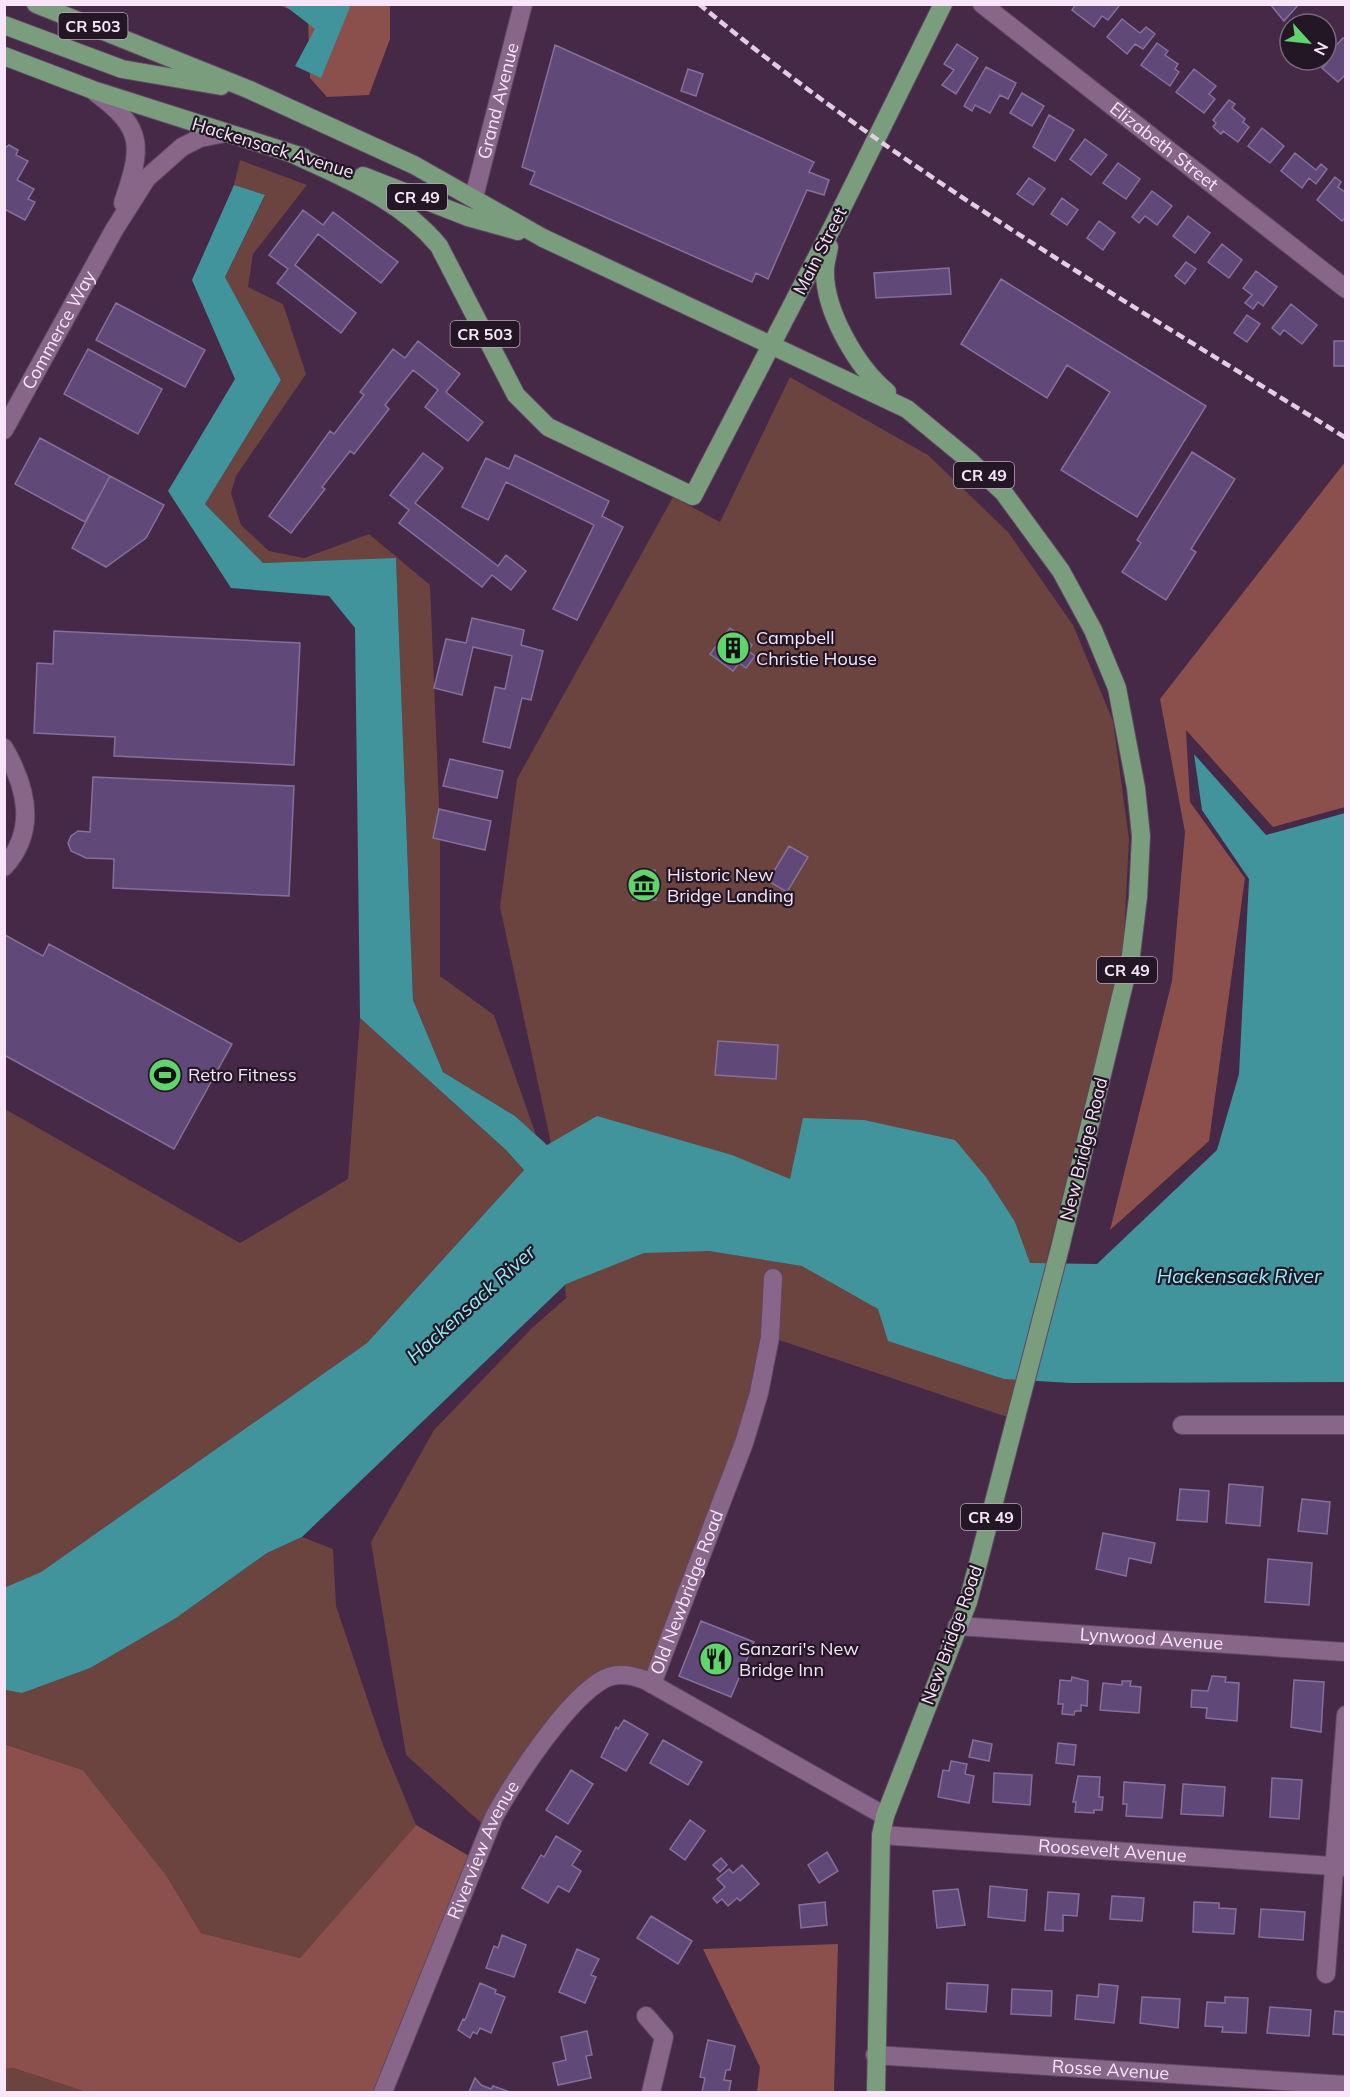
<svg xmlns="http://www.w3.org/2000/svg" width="1350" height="2097" viewBox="0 0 1350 2097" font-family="Mulish,sans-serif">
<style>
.green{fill:#6b433f}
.forest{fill:#8b504b}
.water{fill:#41939c}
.building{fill:#604979;stroke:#84709a;stroke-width:1.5}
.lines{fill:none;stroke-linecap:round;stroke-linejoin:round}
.street-casing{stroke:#604762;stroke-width:20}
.secondary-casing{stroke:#604762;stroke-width:20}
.primary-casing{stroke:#604762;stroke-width:20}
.street{stroke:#876689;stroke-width:18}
.secondary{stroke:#876689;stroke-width:18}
.primary{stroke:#799d7d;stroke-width:18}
.rail{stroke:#e2cde3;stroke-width:4.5;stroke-dasharray:9 4.5;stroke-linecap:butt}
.labels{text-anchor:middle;stroke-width:4.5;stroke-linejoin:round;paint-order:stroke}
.shield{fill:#241725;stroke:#b8a7b9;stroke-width:1.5}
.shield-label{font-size:16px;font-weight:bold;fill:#f8e5f9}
.street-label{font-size:18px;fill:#f8e5f9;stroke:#241725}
.poi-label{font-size:18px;fill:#f8e5f9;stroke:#241725;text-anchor:start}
.water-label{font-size:20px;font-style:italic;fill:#94effa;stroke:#241725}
</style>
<rect width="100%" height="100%" fill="#462847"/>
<path class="green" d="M240,160L307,185L253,254L248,287L283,304L306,374L236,476L231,493L241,525L269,551L304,558L369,534L430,585L440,829V976L494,1015L536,1135L515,1116L443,1072L413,1000L396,559L263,563L205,504L281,380L225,277L265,196L234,185Z
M790,377L928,455L1008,532L1073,625L1113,721L1129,839L1123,956L1007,1417L770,1337L759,1393L652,1684L629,1674L590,1688L489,1830L406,1755L371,1542L434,1430L532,1328L566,1298L555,1162L500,907L517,779L673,497L720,522Z
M360,1018L506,1150L524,1170L367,1343L41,1572L5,1588V1109L240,1243L348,1179Z
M302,1537L333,1549L336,1606L383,1745L416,1825L300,1958L201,1933L166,1875L83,1770L5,1744L4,1690L22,1693L176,1618L267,1553Z
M13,2068L86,2092H5L4,2069Z"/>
<path class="forest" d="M279,5H390V39L369,95L327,97L310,78L308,17Z
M1345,462V807L1273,827L1186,730L1190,802L1245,878L1209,1141L1110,1230L1172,981L1185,832L1160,699Z
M4,1744L83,1770L166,1875L201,1933L300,1958L416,1825L476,1860L383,2092H86L13,2068L5,2069Z
M838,1944L834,2092H757L760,2067L703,1949Z"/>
<path class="water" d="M346,4L350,7L321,78L295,66L315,29L284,5Z
M234,185L265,195L225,277L281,380L205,504L263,563L396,558L413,1000L443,1072L515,1116L547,1145L597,1116L732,1155L790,1179L803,1118L864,1120L955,1140L986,1177L1015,1222L1030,1263L1097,1264L1217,1150L1239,1074L1249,879L1202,810L1194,754L1266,835L1345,813V1382L1071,1383L1004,1379L888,1341L878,1309L802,1266L709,1251L644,1253L566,1284L302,1537L267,1553L176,1618L90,1668L22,1693L5,1690L4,1588L41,1572L367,1343L524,1170L506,1150L360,1018L355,628L329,596L231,588L168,491L235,379L192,280Z"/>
<path class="building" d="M1076,4H1117L1119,6L1108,20L1102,16L1094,27L1072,10Z
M1270,4H1299L1284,21Z
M1122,19L1140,33L1146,27L1155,34L1143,49L1135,44L1127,54L1107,37Z
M1343,38L1346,40V74L1338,82L1322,68L1327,63L1323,60H1326V56Z
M1157,43L1168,51L1165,55L1178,64L1175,69L1179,72L1170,86L1141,65Z
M957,44L978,58L956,94L942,85L954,70L944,64Z
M555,45L814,162L809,172L829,180L824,195L807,190L768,279L756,273L752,282L530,184L535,172L522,167Z
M986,67L1016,83L1008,99L1000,95L990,113L975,105L972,111L964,106Z
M688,69L703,74L696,96L681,91Z
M1194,69L1216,86L1209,94L1215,99L1204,113L1176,92Z
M1022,93L1044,106L1032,126L1010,113Z
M1229,100L1235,104L1232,108L1245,119L1243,122L1249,127L1238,142L1223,131L1221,134L1213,127L1216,123L1213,120Z
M1049,115L1074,130L1055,161L1033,147Z
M1262,128L1284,146L1270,163L1248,146Z
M1085,139L1107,155L1091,175L1070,159Z
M9,145L18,150L16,155L28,161L17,180L34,189L28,199L35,202L25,220L4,209V149Z
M1295,153L1316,170L1321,164L1327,169L1316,184L1309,178L1302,188L1281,171Z
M1118,163L1140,179L1126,199L1103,183Z
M1335,177L1341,182L1338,187L1346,193V217L1342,221L1317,200Z
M1029,178L1045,189L1033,205L1017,194Z
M1152,191L1172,206L1157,225L1145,216L1139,223L1132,217Z
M1062,198L1078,210L1067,225L1051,214Z
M303,210L323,225L333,212L398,262L381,283L318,234L295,265L356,313L341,333L277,283L288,269L269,255Z
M1188,216L1210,233L1195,253L1173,236Z
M1099,221L1115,233L1103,250L1087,238Z
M1222,244L1242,260L1229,278L1208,262Z
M1186,262L1196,269L1185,284L1175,276Z
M949,268L951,294L876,298L874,273Z
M1256,271L1277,287L1263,306L1258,302L1253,309L1245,303L1252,295L1243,288Z
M1001,279L1206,406L1137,517L1061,470L1110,392L1067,365L1047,398L961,344Z
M116,303L205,350L185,387L96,340Z
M1291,304L1317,325L1302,344L1284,330L1280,335L1272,328Z
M1247,315L1260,324L1247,342L1234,333Z
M418,341L460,374L446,392L483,422L468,441L425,407L438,390L413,370L385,405L389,409L354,454L350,451L322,487L325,489L291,533L269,516L330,431L334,434L364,395L360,392L393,349L405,358Z
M1334,341H1346V366H1334Z
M88,349L162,389L138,434L64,394Z
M40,438L110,476L85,522L15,484Z
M1192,452L1235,479L1191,549L1196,552L1166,600L1122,572L1141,543L1137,540Z
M423,453L443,468L415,503L498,566L506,555L526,571L511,590L492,575L482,587L399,523L409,510L390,495Z
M515,455L609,501L602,516L623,527L577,620L553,609L594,525L506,482L488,520L462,507L486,458L509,469Z
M110,476L164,505L146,538L106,567L72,548Z
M472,618L524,630L521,645L543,651L531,700L522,698L510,748L483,742L495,687L505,689L512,656L473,647L462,695L434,688L446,639L466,643Z
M730,628L752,645L748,651L755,656L746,668L739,663L733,671L710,654Z
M54,631L300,643L294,765L114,756L115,737L34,733L37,663L53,664Z
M450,759L503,771L497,798L443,786Z
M93,777L294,786L289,896L113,888L114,859L86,858L71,851L68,843L71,836L78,831L90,832Z
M439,809L491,821L485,850L433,838Z
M789,846L808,857L787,892L768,881Z
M655,870L656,900H633V871Z
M5,935L43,956L49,944L232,1044L174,1149L4,1055Z
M718,1041L778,1045L776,1079L715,1075Z
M1229,1484L1263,1487L1260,1526L1226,1523Z
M1180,1489L1209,1491L1207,1522L1177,1520Z
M1302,1499L1330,1502L1327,1534L1298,1531Z
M1103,1533L1155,1543L1151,1563L1129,1558L1126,1576L1096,1569Z
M1268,1559L1312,1563L1309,1605L1265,1602Z
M701,1621L754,1642L731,1697L679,1676Z
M1212,1676L1226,1677L1225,1682L1239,1683L1237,1721L1206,1718L1207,1708L1191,1707L1192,1690L1208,1691Z
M1072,1677L1088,1681L1087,1706L1081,1705V1711H1075L1074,1715L1062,1714L1063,1704H1058L1060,1680L1071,1681Z
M1294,1680L1324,1682L1321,1732L1291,1727Z
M1122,1681H1131L1130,1686L1141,1687L1139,1713L1100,1710L1103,1683L1122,1685Z
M624,1720L648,1734L626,1771L601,1757L616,1727L618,1729Z
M663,1740L702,1762L688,1785L650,1763Z
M973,1740L992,1744L989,1761L969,1757Z
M1058,1743L1076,1745L1074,1765L1056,1763Z
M951,1761L967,1764L965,1774L974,1776L969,1803L938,1797L943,1770L949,1771Z
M571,1770L593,1784L568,1824L546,1810Z
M994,1773L1032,1775L1030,1805L993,1802Z
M1078,1776L1100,1777L1099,1797H1103L1102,1810H1094V1813L1075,1812L1076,1802H1073Z
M1272,1778L1302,1780L1299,1819L1270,1817Z
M1124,1782L1165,1785L1162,1818L1126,1816L1127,1804H1123Z
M1183,1784L1225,1787L1223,1816L1181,1814Z
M690,1820L705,1831L685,1860L670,1849Z
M556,1836L581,1851L572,1865L581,1871L569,1892L558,1886L548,1903L522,1888L541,1855L544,1857Z
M827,1852L838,1871L819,1883L808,1865Z
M721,1858L727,1865L720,1872L713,1865Z
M742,1865L759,1884L740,1901L737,1898L728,1906L722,1899L717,1903L713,1898L725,1887L717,1879L729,1869L733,1873Z
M990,1886L1027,1890L1025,1921L988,1917Z
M958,1889L965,1925L937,1928L933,1891Z
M1048,1892L1079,1894L1077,1916L1063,1915V1931L1045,1930Z
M1112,1896L1144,1898L1142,1921L1110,1919Z
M825,1902L827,1925L801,1928L799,1905Z
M1194,1902L1219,1903V1908L1236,1909L1234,1934L1193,1932Z
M1261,1909L1305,1912L1303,1940L1259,1937Z
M651,1916L692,1941L678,1964L637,1938Z
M502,1935L526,1945L514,1977L486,1968L494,1946L498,1948Z
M577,1949L599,1959L591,1975L596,1977L585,2003L559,1992Z
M480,1983L496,1990L495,1993L505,1997L491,2033L480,2028L477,2034L473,2032L470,2038L458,2030L463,2019L465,2020Z
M947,1983L988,1985L986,2012L946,2009Z
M1099,1984L1118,1986L1114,2023L1075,2019L1077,1995L1098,1997Z
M1012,1989L1052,1991L1051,2016L1011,2014Z
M1142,1997L1180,1999L1178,2028L1140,2023Z
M1225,1997L1248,1998L1246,2033L1222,2032L1223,2027L1205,2026L1207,2002L1225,2003Z
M1270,2007L1311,2010L1309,2036L1267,2033Z
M1335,2011L1346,2012V2035L1333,2034Z
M587,2031L592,2055L586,2056L591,2078L558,2085L553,2063L566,2060L561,2037Z
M708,2040L735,2046L730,2070H726L724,2080L731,2081L729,2092H702L705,2078L700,2077Z
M475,2078L481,2085L491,2089L493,2086L510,2092H469Z"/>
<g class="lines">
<g class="street-casing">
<g id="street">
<path id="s1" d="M982,4L1346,289"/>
<path d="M96,93C145,129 142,147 123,203"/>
<path id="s2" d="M4,430L114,230L147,178L182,147L200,138L225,133"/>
<path d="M4,748C26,786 38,830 4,867"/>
<path d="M1182,1425H1346"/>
<path id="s3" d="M957,1626L1346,1652"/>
<path id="s4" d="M652,1684L744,1443L759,1393L770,1337L773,1278"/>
<path id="s5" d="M881,1835L1346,1867"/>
<path d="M1326,1974L1346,1715"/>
<path d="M646,2016L664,2037L651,2092"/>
<path id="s6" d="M875,2055L1346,2085"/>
<path id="s7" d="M383,2092L494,1817C515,1779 567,1699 604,1679C617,1672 632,1675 645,1680L885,1816"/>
</g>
</g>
<g class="secondary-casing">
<g id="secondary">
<path id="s8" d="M474,197L523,4"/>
</g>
</g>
<g class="primary-casing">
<path id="primary" d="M36,4L250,90L414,165L543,238L907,409L970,461L1004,493L1061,571L1093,630L1117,688L1136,788L1141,836L1138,897L1131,955L1060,1248L968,1602L885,1816L881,1835L876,2092
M4,25L122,69L221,86
M4,56L93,90L303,157
M293,154C346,179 401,200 439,246L516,395L548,427L693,496L833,226L943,4
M363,176L468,217L518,231
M829,247C828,254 825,263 825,270C824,311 857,367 887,392"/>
</g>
<use href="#street" class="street"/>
<use href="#secondary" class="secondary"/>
<use href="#primary" class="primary"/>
<path class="rail" d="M699,4C899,170 1126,301 1346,438"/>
</g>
<defs>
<g id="building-disc" transform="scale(1.725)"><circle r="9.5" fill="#60d56b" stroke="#241725"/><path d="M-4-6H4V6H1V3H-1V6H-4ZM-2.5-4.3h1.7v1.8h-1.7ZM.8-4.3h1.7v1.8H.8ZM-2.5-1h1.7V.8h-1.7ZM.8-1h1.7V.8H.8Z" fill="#111"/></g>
<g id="museum-disc" transform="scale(1.725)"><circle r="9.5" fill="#60d56b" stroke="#241725"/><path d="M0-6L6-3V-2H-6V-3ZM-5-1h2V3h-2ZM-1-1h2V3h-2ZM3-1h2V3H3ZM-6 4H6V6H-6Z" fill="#111"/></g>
<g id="stadium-disc" transform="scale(1.725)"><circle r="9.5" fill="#60d56b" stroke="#241725"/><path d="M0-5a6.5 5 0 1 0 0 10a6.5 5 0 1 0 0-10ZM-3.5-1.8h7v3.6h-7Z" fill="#111"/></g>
<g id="restaurant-disc" transform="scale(1.725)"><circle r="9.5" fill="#60d56b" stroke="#241725"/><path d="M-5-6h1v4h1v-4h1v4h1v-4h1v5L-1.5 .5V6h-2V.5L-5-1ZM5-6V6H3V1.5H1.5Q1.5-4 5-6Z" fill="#111"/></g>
</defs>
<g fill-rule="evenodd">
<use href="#building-disc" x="733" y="648"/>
<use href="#museum-disc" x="644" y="885"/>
<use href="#stadium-disc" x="165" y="1075"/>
<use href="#restaurant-disc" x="716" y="1659"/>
</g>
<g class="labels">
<g class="shield">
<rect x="58.5" y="13" width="69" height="26" rx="4.5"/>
<rect x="387" y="184" width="60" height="26" rx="4.5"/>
<rect x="450.5" y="321" width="69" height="26" rx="4.5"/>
<rect x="954" y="462" width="60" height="26" rx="4.5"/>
<rect x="1097" y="957" width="60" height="26" rx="4.5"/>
<rect x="961" y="1504" width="60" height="26" rx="4.5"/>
</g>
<g class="shield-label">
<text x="93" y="32">CR 503</text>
<text x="417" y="203">CR 49</text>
<text x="485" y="340">CR 503</text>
<text x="984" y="481">CR 49</text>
<text x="1127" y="976">CR 49</text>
<text x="991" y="1523">CR 49</text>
</g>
<g class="street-label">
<text dy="6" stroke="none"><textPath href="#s8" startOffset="99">Grand Avenue</textPath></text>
<text dy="6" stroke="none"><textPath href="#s1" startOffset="231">Elizabeth Street</textPath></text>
<text transform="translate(273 148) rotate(17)" y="6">Hackensack Avenue</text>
<text transform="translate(820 251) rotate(-63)" y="6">Main Street</text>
<text dy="6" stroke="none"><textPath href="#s2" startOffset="114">Commerce Way</textPath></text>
<text transform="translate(1084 1149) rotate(-76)" y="6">New Bridge Road</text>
<text dy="6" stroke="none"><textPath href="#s4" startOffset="98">Old Newbridge Road</textPath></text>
<text transform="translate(952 1635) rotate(-70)" y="6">New Bridge Road</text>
<text dy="6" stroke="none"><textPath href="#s3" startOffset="195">Lynwood Avenue</textPath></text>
<text dy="6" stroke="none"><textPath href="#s7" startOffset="262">Riverview Avenue</textPath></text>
<text dy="6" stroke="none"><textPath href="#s5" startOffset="232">Roosevelt Avenue</textPath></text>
<text dy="6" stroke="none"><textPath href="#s6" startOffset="236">Rosse Avenue</textPath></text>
</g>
<g class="poi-label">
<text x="756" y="644">Campbell<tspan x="756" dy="21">Christie House</tspan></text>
<text x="667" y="881">Historic New<tspan x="667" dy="21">Bridge Landing</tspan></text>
<text x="188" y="1081">Retro Fitness</text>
<text x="739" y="1655">Sanzari's New<tspan x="739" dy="21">Bridge Inn</tspan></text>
</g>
<g class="water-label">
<text x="1239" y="1283">Hackensack River</text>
<text transform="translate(471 1304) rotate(-42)" y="7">Hackensack River</text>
</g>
</g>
<rect width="1350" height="2097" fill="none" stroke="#f8e5f9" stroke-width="12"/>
<g transform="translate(1308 42) rotate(117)"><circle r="28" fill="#241725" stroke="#79697a" stroke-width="1.5"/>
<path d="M0-4.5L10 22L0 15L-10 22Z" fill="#60d56b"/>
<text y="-9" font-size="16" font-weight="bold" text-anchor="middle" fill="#f8e5f9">N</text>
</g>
</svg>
